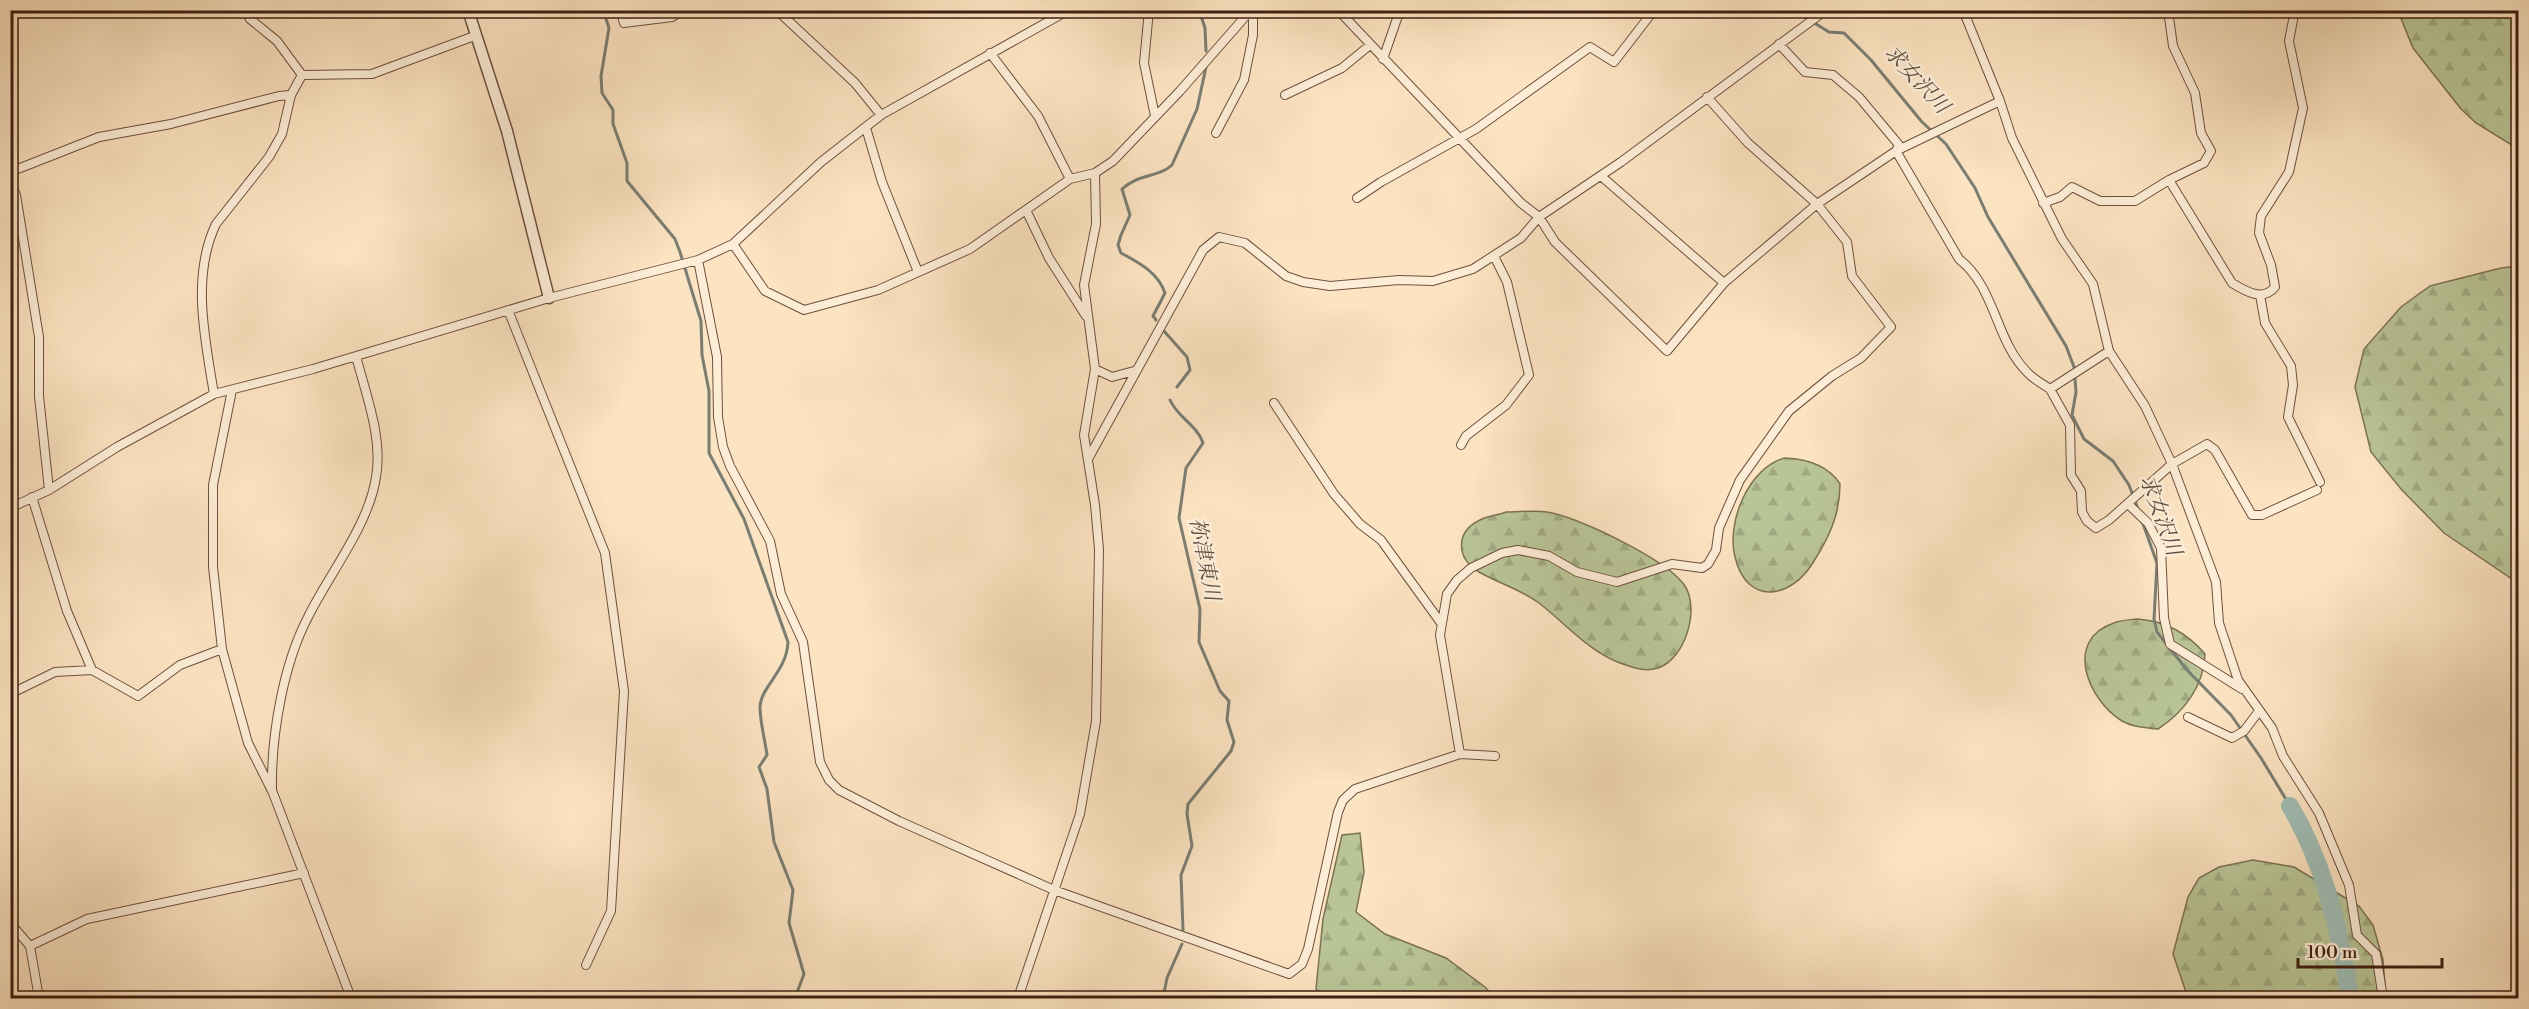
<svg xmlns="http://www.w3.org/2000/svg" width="2529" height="1009" viewBox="0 0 2529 1009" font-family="'Libre Bodoni','Noto Serif JP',serif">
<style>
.forest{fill:url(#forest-firs);stroke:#7c7254;stroke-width:1.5}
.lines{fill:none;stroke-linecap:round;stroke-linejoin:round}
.stream{stroke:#797e74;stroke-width:3}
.river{stroke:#9fbeb6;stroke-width:18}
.minor-casing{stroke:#6e503d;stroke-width:10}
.tertiary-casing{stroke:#6e503d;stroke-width:13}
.minor{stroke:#fdedd7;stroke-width:8}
.tertiary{stroke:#fdedd7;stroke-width:10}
.labels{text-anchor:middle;stroke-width:5;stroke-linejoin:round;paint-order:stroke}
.water-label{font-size:21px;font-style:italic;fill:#5c4f43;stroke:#fdedd7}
</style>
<defs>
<pattern id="forest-firs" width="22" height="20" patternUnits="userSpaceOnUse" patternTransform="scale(1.5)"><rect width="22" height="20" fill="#b9c597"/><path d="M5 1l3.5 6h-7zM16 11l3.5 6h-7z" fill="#a0a981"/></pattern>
</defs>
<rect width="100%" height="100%" fill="#fce3c1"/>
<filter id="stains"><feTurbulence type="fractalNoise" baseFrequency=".00333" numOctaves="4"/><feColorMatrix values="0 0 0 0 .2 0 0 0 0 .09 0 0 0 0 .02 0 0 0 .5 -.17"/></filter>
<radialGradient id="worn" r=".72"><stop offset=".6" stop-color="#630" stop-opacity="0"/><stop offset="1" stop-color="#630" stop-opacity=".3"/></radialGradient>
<path class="forest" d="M2398,11H2518V149L2476,123L2461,109L2413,48Z
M2518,266V583L2444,533L2401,489L2371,452L2355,387L2364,349L2401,307L2430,286L2501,268Z
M1785,458C1806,459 1828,465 1840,484C1840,513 1830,536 1814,561C1792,599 1747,607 1735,557C1726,522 1749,467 1785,458Z
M1506,512C1520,512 1534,510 1547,512C1577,516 1669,561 1685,586C1700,610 1685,659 1658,668C1645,672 1634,668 1623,664C1591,654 1565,623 1539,603C1520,589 1498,583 1479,572C1456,558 1455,532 1480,520C1488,516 1498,515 1506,512Z
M2137,619C2165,621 2186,632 2205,654C2204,686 2184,712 2158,729C2146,728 2133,727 2122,721C2088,700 2063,640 2114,623C2120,620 2129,620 2137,619Z
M1360,833L1364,872L1356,912L1385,934L1446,958L1485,987L1495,998H1327L1316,989L1323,919L1342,835Z
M2253,860L2294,867L2359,906L2373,925L2383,960L2386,998H2188L2173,954L2188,897L2199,878L2219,867Z"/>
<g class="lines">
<path class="stream" d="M603,10L609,28L601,76L602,93L613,110V124L627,163V181L675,239L680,252L701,321L702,355L709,391V453L744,519L788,642C787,671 761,686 760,707C760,722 765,740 767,755L759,767L767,789L774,842L793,890L789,923L804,974L795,998
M1199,10L1205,28L1206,51
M1793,10L1829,32L1844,33L1871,60L1922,122L1946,144L1975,188L1988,217L2066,346L2074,367L2076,392L2072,415L2084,439L2113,461L2129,485L2138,509
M1156,320L1153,316L1165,293C1158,272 1139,263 1121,253L1118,245L1121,235L1130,215L1122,189C1139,173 1158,178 1172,165L1197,109L1206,67
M1164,331L1187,357L1190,370L1177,387
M1170,400C1178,418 1197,425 1203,443L1186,468L1179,518L1200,609L1199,642L1220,691L1229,701L1227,720L1234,742L1231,751L1188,804L1187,814L1192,846L1181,875L1183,930
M2142,521L2157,563L2154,619L2157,632L2187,670L2231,715L2261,758L2290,806
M1163,998L1167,978L1182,944"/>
<path class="river" d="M2290,806C2324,863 2341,933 2350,998"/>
<g class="minor-casing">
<path id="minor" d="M245,10L250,19L277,41L302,75
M620,10L624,23L672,17L683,10
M781,10V14L855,83L881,115
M1149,10L1144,63L1155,116
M1335,10L1339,11L1521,203L1539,217L1555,242L1667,351L1724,283L1817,204L1896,151L2000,101
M1963,10L2000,101L2012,138L2062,239L2093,284L2109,351L2145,406L2172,464L2216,582L2219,623L2238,680L2272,728L2283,756L2319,813L2349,885L2357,935L2376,954L2383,998
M2168,10L2173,46L2195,93L2201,133L2211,151L2204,163L2169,180
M1779,44L1805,72L1833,75L1859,97L1899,145L1896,151L1959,259C1996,288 1995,340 2027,372C2033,379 2043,384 2050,389L2109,351
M990,53L1038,116L1070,179
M1383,59L1400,10
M302,75L372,74L477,35
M1285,95L1342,68L1370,45
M866,128L882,182L918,272
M1216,133L1244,80L1253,35V10
M10,172L99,137L171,124L279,96L291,95
M1601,176L1724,283
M10,181L16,195L39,337V396L49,490
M1357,198L1381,182L1476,129L1590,47L1614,62L1654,10
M2043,203L2060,197L2072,187L2100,201H2135L2169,180L2232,283C2245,291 2263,302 2275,287L2271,265L2259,233L2261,216L2289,172L2303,108L2289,41L2295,10
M1026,210L1049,258L1086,316
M733,244L765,291L804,310L878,290L970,249L1070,179L1095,173L1113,161L1180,91L1251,10
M698,260L717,357L718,417L723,447L730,466L770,541L781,594L803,642L820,762L829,780L839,790L899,821L1054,890L1289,974L1302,964L1308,949L1338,812L1343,800L1355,789L1460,754L1495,756
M2260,295L2265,323L2291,366L2293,385L2288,417L2320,482
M508,310L605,553L624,691L611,911L586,965
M1095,369L1112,377L1134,371
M2050,389L2070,425L2071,475L2081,491L2082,512L2087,521L2096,528L2109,520L2172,464L2207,444L2215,450L2252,515H2262L2317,490
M232,390L213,485V567L222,649L248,743L273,793L351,998
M214,394C205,339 191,276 216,224L269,157L282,134L291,95L302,75
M1274,403L1334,494L1360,524L1381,540L1441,623
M1461,445L1466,436L1506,405L1529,375L1507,282L1494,256
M1088,459L1203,250L1219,237L1245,243L1286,276L1303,282L1330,286L1399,280L1433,281L1473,269L1521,238L1539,217L1621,162L1826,10
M32,497L67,611L92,670
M2128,504L2148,523L2161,548L2164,618L2170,644L2242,689
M10,508L49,490L117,447L214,394L313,369L549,298L698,260L733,244L821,162L881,115L1069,10
M10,694L55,672L92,670L138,696L180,665L222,649
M2188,717L2232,738L2244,731L2259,711
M1460,754L1440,635L1447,594L1457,580L1471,568L1502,553L1518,550L1549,556L1577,572L1617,582L1672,564L1702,568L1708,564L1716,550L1719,528L1740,480L1789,411L1832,376L1861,358L1891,327L1852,276L1847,242L1817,204L1748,143L1707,97
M272,790C271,736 283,665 308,617C329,574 369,525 376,477C383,438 366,395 356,356
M10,923L30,946L39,998
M30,946L87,919L304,873
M1018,998L1080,814L1096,721L1099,549L1095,505L1084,435L1095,369L1084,285L1096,224L1095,173"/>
</g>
<g class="tertiary-casing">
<path id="tertiary" d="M468,10L507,131L549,298"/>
</g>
<use href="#minor" class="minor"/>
<use href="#tertiary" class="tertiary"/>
</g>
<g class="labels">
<g class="water-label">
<text transform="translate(1917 79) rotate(47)" y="7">求女沢川</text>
<text transform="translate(2161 515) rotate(70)" y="7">求女沢川</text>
<text transform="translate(1205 559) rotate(79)" y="7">祢津東川</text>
</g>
</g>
<rect width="2529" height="1009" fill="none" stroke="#fce3c1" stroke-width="36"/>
<rect x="12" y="12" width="2505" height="985" fill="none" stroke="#3f1f11" stroke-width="3"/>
<rect x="18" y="18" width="2493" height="973" fill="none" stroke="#3f1f11" stroke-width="1.5"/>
<path d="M2298 958v9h144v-9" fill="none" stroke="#3f1f11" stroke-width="3"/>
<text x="2307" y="958" font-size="18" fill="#3f1f11" stroke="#fdedd7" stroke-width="4.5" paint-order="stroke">100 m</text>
<rect width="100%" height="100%" filter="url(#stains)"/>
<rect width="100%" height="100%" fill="url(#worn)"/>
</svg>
